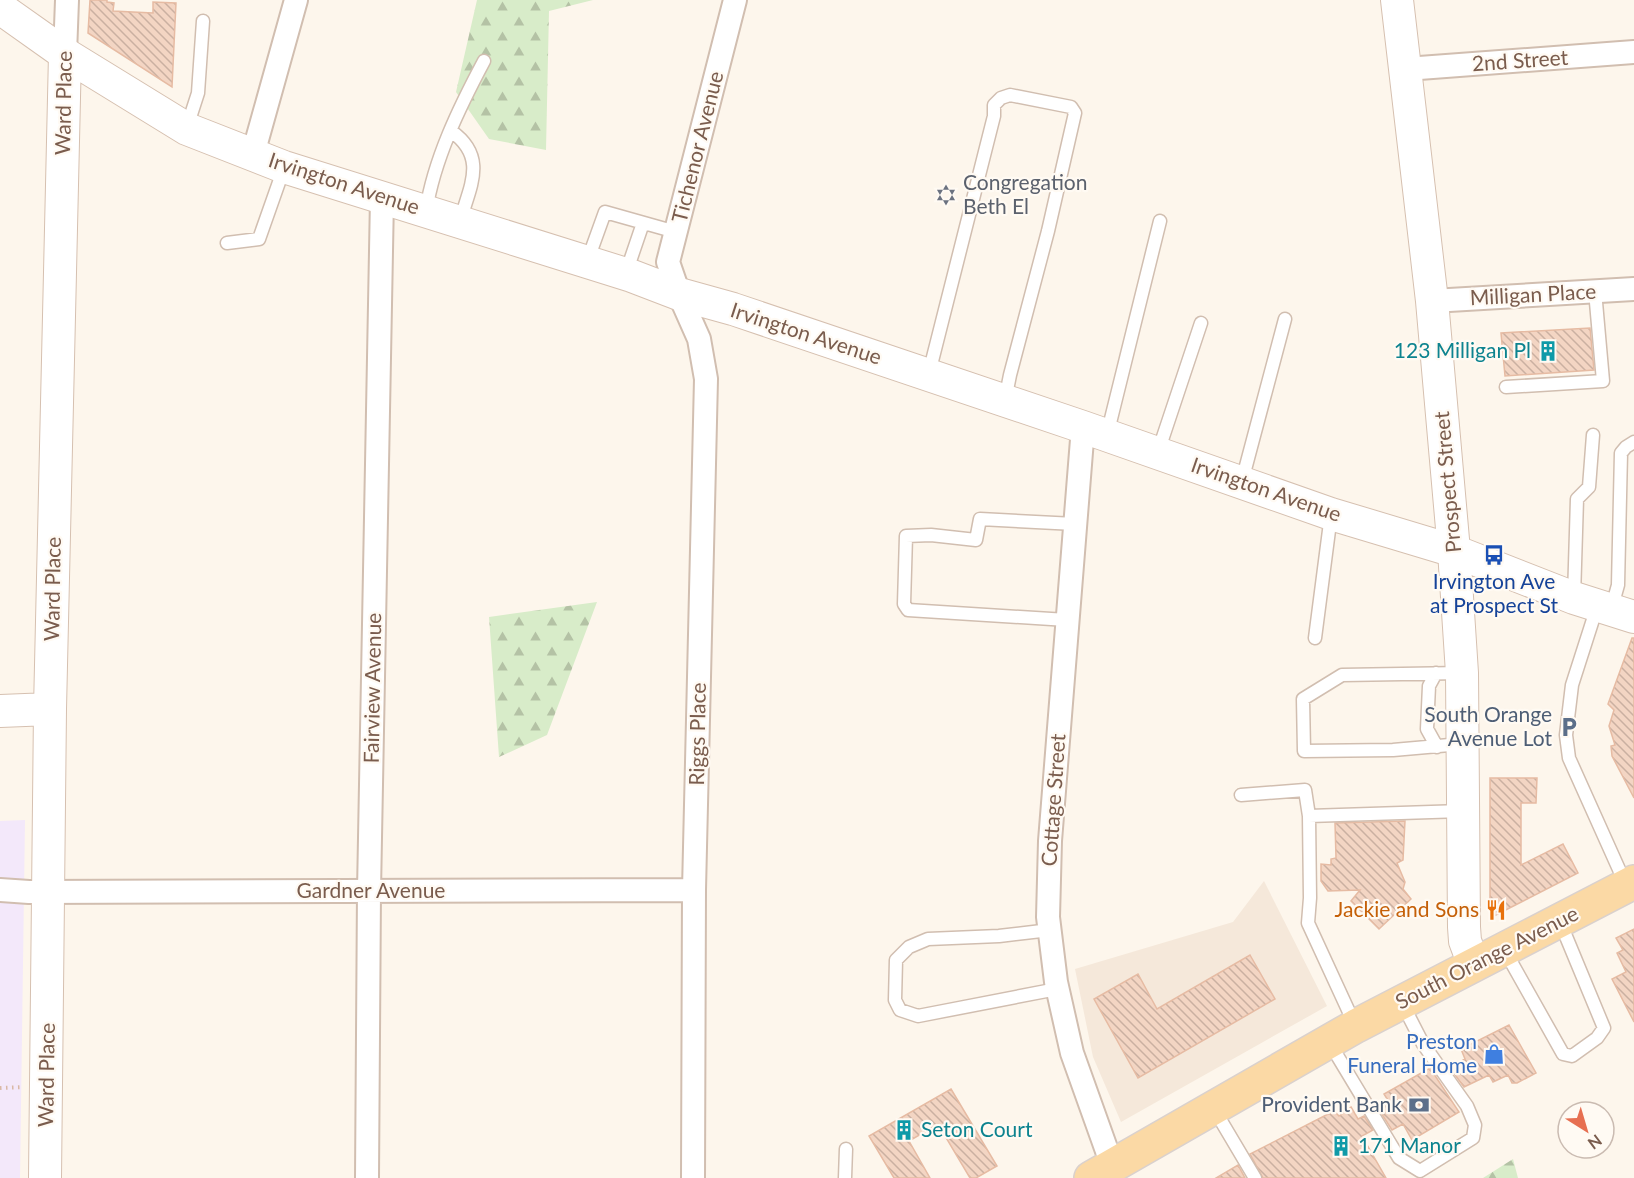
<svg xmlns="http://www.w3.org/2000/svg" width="1634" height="1178" viewBox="0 0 1634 1178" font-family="Lato,sans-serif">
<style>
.residential{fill:#f5e8da}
.education{fill:#f3e8fa}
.forest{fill:url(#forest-firs)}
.building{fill:url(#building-back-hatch);stroke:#e6bba3;stroke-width:1.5}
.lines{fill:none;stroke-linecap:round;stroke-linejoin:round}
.lane-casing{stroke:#d1beb0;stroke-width:15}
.street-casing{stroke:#d1beb0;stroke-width:26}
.secondary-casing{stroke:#d6c0b0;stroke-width:34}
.primary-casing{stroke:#dad1cd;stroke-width:36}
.path{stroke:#d9b8a5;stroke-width:4;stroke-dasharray:1.5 4.5;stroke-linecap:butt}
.lane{stroke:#fff;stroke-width:12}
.street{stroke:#fff;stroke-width:22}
.secondary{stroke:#fff;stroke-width:32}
.primary{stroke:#fbd9a5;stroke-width:33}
.labels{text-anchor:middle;stroke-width:4.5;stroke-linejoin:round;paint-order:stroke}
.street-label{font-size:21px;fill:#7a5c4d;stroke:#fffaf3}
.worship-label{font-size:21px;fill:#5b616d;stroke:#fffaf3;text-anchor:start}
.culture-label{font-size:21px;fill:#0d838f;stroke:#fffaf3;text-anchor:start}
.transit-label{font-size:21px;fill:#164399;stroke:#fffaf3}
.service-label{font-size:21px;fill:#4e5e75;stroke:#fffaf3;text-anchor:end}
.food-label{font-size:21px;fill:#c56008;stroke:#fffaf3;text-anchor:end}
.shop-label{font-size:21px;fill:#366cbe;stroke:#fffaf3;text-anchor:end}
</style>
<defs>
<pattern id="forest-firs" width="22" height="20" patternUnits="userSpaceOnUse" patternTransform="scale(1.5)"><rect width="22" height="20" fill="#d8ecc9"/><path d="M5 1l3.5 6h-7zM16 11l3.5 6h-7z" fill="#b4c2a5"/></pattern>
<pattern id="building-back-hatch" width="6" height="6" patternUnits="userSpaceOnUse" patternTransform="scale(1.5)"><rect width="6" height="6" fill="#f3d5c3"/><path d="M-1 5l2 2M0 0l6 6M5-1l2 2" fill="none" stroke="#cab0a1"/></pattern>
</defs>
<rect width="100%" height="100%" fill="#fdf6ec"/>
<path class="residential" d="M1264,881L1327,1006L1121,1122L1093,1057L1075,969L1233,922Z"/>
<path class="education" d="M25,820L20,1178H0V821Z"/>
<path class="forest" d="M477,0H593L549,11L546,150L489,139L456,92Z
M597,602L547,735L499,757L489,617Z
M1513,1159L1518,1178H1483Z"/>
<path class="building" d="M90,0H107V2L114,3L113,11L153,13V2L176,3L172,87L88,33Z
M1590,328L1594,370L1505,376L1501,333Z
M1632,638H1634V798L1612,756L1611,746L1615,745L1609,726L1614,710L1608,704Z
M1490,778H1537L1536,803H1521V865L1563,844L1578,873L1490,918Z
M1405,821L1403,860L1397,863L1405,882L1403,889L1411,899L1379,929L1351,901L1360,890L1328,891L1321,881V864L1331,865V859L1336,858L1335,823Z
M1634,929V1022L1612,979L1626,972L1617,953L1623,950L1616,938Z
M1250,955L1275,999L1138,1078L1094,999L1138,974L1157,1009Z
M1509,1025L1536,1073L1517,1083H1512L1508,1075L1493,1082L1489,1075L1464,1087L1450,1068L1465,1059L1461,1049Z
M1430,1068L1459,1112L1412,1140L1403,1124L1392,1130L1378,1108L1389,1102L1384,1094Z
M951,1089L997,1166L976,1178H970L938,1124L909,1141L930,1178H894L869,1136Z
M1351,1107L1358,1119L1364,1116L1373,1130L1362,1136L1386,1178H1263L1250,1154L1334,1111L1339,1116Z
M1238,1165L1245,1178H1216Z"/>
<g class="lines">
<g class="lane-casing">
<path id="lane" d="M187,127L198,93L203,21
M451,131C488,157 470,186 460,221
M426,211C434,159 460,106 484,61
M227,243L259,239L284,168
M587,262L605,212L676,232
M626,273L643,223
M929,373L994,116V105L1001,98L1010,95L1071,107L1075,113L1048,231L1010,375L1005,400
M1506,387L1603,381L1595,291
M1107,435L1160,221
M1158,452L1201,323
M1242,481L1285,319
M1574,597L1577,499L1589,487L1593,435
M1597,607L1572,685L1566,735L1569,758L1626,885
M1611,610L1618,585L1621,453L1626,447L1634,442
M1067,620L908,610L904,604L906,536L931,535L976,540L980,519L1075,524
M1315,638L1331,515
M1436,673L1429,686L1427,729L1437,747
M1461,744L1393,750L1304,751L1303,699L1342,675L1462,673
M1241,795L1305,790L1309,816
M1050,930L999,936L928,939L909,947L896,960L895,1000L900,1010L918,1016L1057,989
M1505,951L1563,1054L1572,1056L1597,1038L1604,1028L1560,922
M1355,1025L1308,923L1310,898L1309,816L1462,811
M1329,1042L1399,1158L1420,1171L1473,1138L1475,1125L1467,1106L1423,1044L1402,1003
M1214,1109L1255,1178
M845,1178L846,1149"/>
</g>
<g class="street-casing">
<path id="street" d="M65,54L67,0
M1406,69L1634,52
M253,154L296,0
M1432,301L1634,289
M1083,427L1050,841L1048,917L1056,982L1072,1053L1112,1165
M0,890L29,892L694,890
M367,1178L369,891L382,198
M693,1178L694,890L706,379L699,339L679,294L668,262L735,0"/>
</g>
<g class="secondary-casing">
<path id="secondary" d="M1397,0L1432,301L1454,551L1462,673L1464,927L1465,941L1474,965
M0,8L65,54L187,129L284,167L632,276L679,294L733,309L1083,427L1331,514L1454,551L1574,598L1634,617
M0,711L50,709
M45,1178L50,709L65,54"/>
</g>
<g class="primary-casing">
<path id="primary" d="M1091,1178L1356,1026L1634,882"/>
</g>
<path class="path" d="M0,1088L23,1087"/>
<use href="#lane" class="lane"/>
<use href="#street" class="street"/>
<use href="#secondary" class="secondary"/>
<use href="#primary" class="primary"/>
</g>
<defs>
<g id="synagogue-bare" transform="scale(1.62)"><path d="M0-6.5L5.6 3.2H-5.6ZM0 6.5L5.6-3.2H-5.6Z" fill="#6b7280" stroke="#fffaf3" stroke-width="2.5" paint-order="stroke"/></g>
<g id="building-bare" transform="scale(1.62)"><path d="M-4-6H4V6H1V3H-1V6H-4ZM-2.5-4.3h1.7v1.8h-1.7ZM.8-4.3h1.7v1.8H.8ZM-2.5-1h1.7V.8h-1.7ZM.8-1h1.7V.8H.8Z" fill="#0f9aa8" stroke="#fffaf3" stroke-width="2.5" paint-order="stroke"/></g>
<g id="bus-bare" transform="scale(1.62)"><path d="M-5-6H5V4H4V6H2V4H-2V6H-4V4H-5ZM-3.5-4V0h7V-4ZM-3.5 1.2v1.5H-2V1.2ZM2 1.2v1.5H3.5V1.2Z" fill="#1a4fb4" stroke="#fffaf3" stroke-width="2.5" paint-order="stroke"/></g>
<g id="parking-bare" transform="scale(1.62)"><path d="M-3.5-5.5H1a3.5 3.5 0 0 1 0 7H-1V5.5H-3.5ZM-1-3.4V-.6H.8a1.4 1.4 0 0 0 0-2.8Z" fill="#5c6f8a" stroke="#fffaf3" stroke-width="2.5" paint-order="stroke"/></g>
<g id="restaurant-bare" transform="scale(1.62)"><path d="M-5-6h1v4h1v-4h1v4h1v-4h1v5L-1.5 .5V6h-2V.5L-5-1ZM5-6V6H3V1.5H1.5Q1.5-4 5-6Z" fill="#e8710a" stroke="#fffaf3" stroke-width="2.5" paint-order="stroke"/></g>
<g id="shop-bare" transform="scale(1.62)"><path d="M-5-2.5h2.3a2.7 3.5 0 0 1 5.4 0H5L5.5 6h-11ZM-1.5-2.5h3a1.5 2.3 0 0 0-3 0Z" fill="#3f7fe0" stroke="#fffaf3" stroke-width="2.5" paint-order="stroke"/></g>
<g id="bank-bare" transform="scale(1.62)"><path d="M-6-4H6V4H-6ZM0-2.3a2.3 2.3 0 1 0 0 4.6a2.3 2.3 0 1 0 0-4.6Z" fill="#5c6f8a" stroke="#fffaf3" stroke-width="2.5" paint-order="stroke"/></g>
</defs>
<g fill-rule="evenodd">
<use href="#synagogue-bare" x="946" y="195"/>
<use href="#building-bare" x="1548" y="351"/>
<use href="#bus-bare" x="1494" y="555"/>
<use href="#parking-bare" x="1569" y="727"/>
<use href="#restaurant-bare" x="1496" y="910"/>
<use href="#shop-bare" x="1494" y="1054"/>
<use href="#bank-bare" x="1419" y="1105"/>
<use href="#building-bare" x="904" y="1130"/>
<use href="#building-bare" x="1341" y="1146"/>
</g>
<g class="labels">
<g class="street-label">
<text transform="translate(1520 61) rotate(-4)" y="7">2nd Street</text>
<text transform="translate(64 103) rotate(-89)" y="7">Ward Place</text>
<text transform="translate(698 147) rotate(-76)" y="7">Tichenor Avenue</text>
<text transform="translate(344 184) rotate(18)" y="7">Irvington Avenue</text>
<text transform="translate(1533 295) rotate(-3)" y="7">Milligan Place</text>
<text transform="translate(806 334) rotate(18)" y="7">Irvington Avenue</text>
<text transform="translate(1448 482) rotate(-95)" y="7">Prospect Street</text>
<text transform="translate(1266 490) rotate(19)" y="7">Irvington Avenue</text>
<text transform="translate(53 589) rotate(-89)" y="7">Ward Place</text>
<text transform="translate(373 688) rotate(-89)" y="7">Fairview Avenue</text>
<text transform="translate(698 734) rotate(-89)" y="7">Riggs Place</text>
<text transform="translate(1054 800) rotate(-86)" y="7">Cottage Street</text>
<text x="371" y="898">Gardner Avenue</text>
<text transform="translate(1487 958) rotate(-27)" y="7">South Orange Avenue</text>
<text transform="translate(47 1075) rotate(-89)" y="7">Ward Place</text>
</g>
<g class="worship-label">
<text x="963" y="190">Congregation<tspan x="963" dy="24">Beth El</tspan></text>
</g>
<g class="culture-label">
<text x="1531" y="358" text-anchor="end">123 Milligan Pl</text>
<text x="921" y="1137">Seton Court</text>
<text x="1358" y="1153">171 Manor</text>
</g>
<g class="transit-label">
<text x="1494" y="589">Irvington Ave<tspan x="1494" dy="24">at Prospect St</tspan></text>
</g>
<g class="service-label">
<text x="1552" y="722">South Orange<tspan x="1552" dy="24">Avenue Lot</tspan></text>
<text x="1402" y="1112">Provident Bank</text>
</g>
<g class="food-label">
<text x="1479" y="917">Jackie and Sons</text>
</g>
<g class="shop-label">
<text x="1477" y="1049">Preston<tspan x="1477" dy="24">Funeral Home</tspan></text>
</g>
</g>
<g transform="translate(1586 1130) rotate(143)"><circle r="28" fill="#fffaf3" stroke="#cabbb1" stroke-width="1.5"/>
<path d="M0-4.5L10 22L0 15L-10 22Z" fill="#e76f51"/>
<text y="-9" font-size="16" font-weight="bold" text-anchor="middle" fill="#7a5c4d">N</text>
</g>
</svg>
